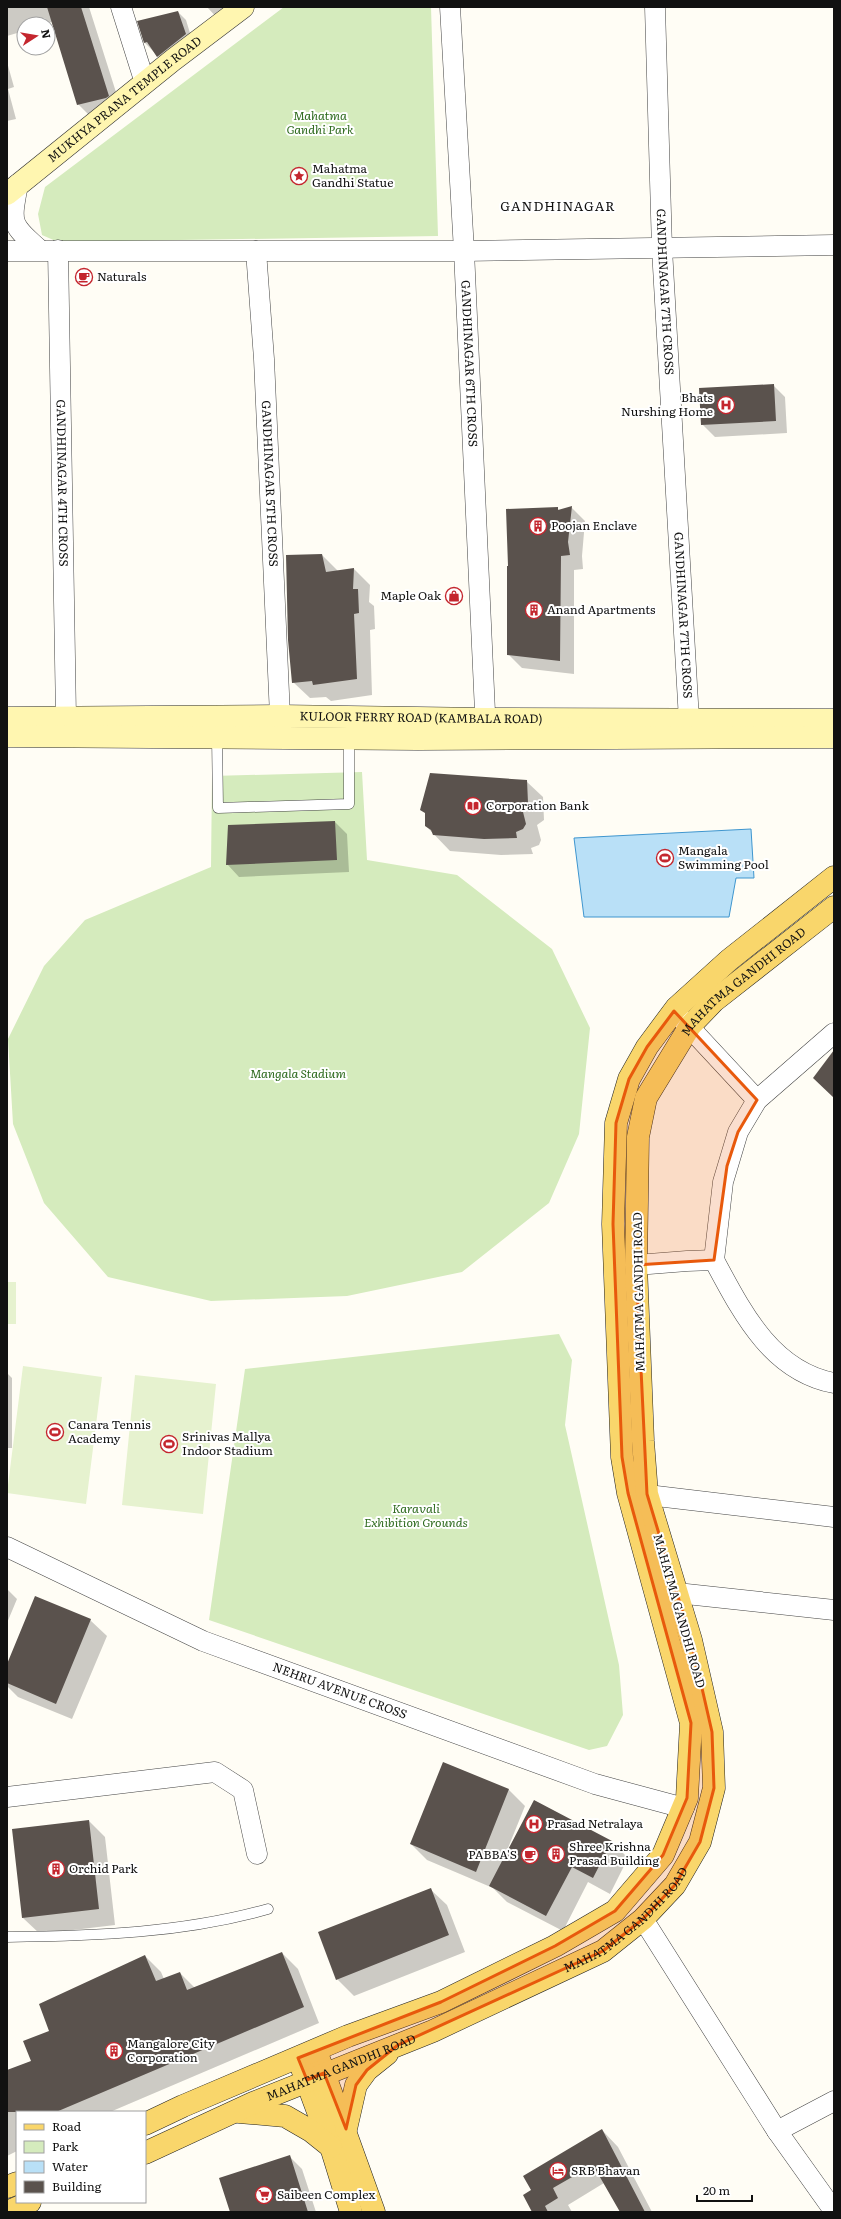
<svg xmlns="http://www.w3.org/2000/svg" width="841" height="2219" viewBox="0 0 841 2219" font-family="Literata,serif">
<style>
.green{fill:#d5ebbd}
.pitch{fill:#e6f2cf}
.water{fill:#b9e0f7;stroke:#3f96cf}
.shadow{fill:#0003}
.building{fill:#5a524d}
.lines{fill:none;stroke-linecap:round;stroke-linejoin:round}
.lane-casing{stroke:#444;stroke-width:11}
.street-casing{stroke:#444;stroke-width:21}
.secondary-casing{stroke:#333;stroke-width:23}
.primary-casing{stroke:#222;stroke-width:23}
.lane{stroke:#fff;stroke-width:10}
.street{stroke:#fff;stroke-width:20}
.secondary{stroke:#fff6b0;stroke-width:22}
.primary{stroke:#f9d66b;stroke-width:22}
.marked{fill:#e8590c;fill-opacity:0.2;stroke:#e8590c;stroke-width:3;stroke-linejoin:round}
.labels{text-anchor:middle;stroke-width:4;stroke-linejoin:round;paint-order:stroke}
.street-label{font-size:12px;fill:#111;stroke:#fff}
.park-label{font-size:12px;font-style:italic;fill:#2f6b1f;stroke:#fff}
.poi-label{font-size:12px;fill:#111;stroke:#fff;text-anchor:start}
.neighbourhood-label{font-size:13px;letter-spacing:1px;fill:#111;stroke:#fff}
</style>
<rect width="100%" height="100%" fill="#fffdf5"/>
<path class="green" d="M284,7H431L438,236L58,242L42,235L38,214L45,187Z
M362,772L367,860L457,875L552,949L590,1028L579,1134L549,1203L462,1272L347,1296L211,1301L108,1277L44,1203L13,1124L8,1039L44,966L85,920L211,867L212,776Z
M559,1334L572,1360L565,1425L619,1665L623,1715L607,1746L589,1750L209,1620L245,1369Z"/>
<path class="pitch" d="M7,1282H16V1324H7Z
M23,1366L102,1377L86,1504L7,1493Z
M135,1375L216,1384L203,1514L122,1505Z"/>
<path class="water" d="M751,829L754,878H736L729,917H584L574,838Z"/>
<path class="shadow" d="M7,7H89L121,108L91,117L78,104L52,22L45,24H24V31L7,36Z
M207,7H255L219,20Z
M178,12L186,20L193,43L166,64L145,43L139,22Z
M7,62L14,87L8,89L16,119L7,121Z
M773,385L785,397L787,433L715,437L702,424Z
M571,507L585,521L582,556L583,569L574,570V674L522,668L508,654L557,508L560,511Z
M322,555L338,571L354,569L370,585L369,602L374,606L375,629L370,630L372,695L331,701L326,697L310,698L293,682Z
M526,781L543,797L544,820L537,825L541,840L539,845L531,848L533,854L501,855L450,851L426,826Z
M335,822L347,834L349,872L239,877L227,864Z
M7,1373L12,1378V1448H7Z
M7,1589L17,1599L7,1623Z
M90,1620L107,1636L72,1719L18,1697L7,1686V1667Z
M444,1763L509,1790L525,1806L506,1853L535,1801L612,1842L628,1858L610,1894L588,1882L563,1931L507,1902L493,1888L427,1860L411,1844Z
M89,1821L105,1837L115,1925L40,1934L23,1918Z
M430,1889L447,1905L465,1952L354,1996L337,1979L319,1933Z
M282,1953L298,1969L319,2023L110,2112H17V2151L7,2156V2071L32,2061L145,1956L161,1972L164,1979L180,1973L195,1988Z
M602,2130L618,2147L652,2212H621L604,2183L568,2205L572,2212H533L532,2190Z
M290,2157L302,2169L316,2212H231Z"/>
<path class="building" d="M47,7H81L109,96L106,98L77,105Z
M178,11L186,34L157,57L147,42L144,43L137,21Z
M774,384L776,421L701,425L699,388Z
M572,506L568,542L570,555L561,556L560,661L507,655V566H508L506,509L558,507V510Z
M322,554L326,572L354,568L353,589H358L359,613L354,614L357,679L313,685L312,681L292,683L288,640L286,555Z
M430,773L527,780L528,803L522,808L526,824L523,829L516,832L517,838L484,839L433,835L431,830L425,826V813L420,810Z
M335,821L337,860L226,865L228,825Z
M834,1050V1098L813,1078Z
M35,1596L91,1619L56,1704L7,1683V1664Z
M443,1762L509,1789L476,1872L410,1844Z
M534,1800L612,1841L593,1878L572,1867L546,1916L489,1886Z
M89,1820L99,1909L22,1918L12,1829Z
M431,1888L449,1935L336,1980L318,1932Z
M282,1952L304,2007L56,2112H7V2070L31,2061L23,2041L49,2031L39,2004L145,1955L156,1981L180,1972L187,1990Z
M602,2129L645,2212H620L593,2165L553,2188L558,2198L545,2206L548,2212H532L523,2195L531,2190L523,2176Z
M290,2155L308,2212H230L219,2178Z"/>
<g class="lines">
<g class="lane-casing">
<path id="lane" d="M217,737L218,808L349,804V738
M7,1937C95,1936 183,1933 268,1909"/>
</g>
<g class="street-casing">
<g id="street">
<path d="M121,7L145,83"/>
<path id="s1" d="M450,7L464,251L486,734"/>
<path id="s2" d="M655,7L662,249L689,720"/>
<path d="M18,184C11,223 9,223 40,250"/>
<path id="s3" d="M58,250L66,717"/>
<path d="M7,251H464L834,245"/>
<path id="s4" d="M256,251L264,359L280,716"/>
<path d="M678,1015L757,1100"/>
<path d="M714,1260L723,1182L738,1132L757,1100L834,1033"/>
<path d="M636,1265L687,1261L714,1260C742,1312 771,1371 834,1383"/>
<path d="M631,1493L834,1517"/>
<path id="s5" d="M7,1547L203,1641L595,1784L684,1808"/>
<path d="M677,1593L834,1610"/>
<path d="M7,1797L215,1772L243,1790L257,1854"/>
<path d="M643,1919L777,2131L834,2211"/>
<path d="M777,2131L834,2101"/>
</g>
</g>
<g class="secondary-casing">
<g id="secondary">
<path id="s6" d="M7,194L173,60L243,7"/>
<path id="s7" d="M7,718L280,716L486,719L834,720"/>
<path d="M7,736L418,739L834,737"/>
</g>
</g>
<g class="primary-casing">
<g id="primary">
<path d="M319,2059L374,2212"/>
<path d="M301,2066L331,2147L351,2212"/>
<path d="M239,2112L285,2116L311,2131L331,2147"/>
<path d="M145,2124L183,2106L348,2036L441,2002L555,1946L615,1911L663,1855L687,1798L691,1723L628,1493L622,1457L613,1224L616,1123L629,1079L647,1047L676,1008L729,960L834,877"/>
<path d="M346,2129L356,2085L367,2070L387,2054"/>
<path id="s8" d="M145,2153L253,2103L433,2031L603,1951L643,1919L675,1885L700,1842L714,1788L712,1732L691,1640L647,1494L643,1441L636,1265L638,1137L646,1098L690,1026L714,1001L834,907"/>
<path d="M7,2187L17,2183"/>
<path d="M7,2212L30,2202"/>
</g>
</g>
<use href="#lane" class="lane"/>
<use href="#street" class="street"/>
<use href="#secondary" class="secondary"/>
<use href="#primary" class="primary"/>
</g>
<path class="marked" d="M674,1011L757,1100L738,1132L727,1166L714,1260L636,1265L647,1494L691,1640L712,1732L714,1788L700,1842L675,1885L643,1919L603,1951L398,2045L367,2070L356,2085L346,2129L324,2073L307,2080L298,2058L441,2002L555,1946L615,1911L663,1855L687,1798L691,1723L628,1493L622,1457L613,1224L616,1123L629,1079L647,1047Z"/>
<defs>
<g id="sight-ring" transform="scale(0.9)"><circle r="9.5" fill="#fff" stroke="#c4262e" stroke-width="1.5"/><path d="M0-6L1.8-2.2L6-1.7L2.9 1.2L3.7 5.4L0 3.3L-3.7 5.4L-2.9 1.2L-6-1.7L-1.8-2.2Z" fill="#c4262e"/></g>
<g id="cafe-ring" transform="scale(0.9)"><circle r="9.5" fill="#fff" stroke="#c4262e" stroke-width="1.5"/><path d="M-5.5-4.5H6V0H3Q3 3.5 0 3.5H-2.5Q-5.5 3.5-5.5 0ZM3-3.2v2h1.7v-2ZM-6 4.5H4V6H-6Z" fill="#c4262e"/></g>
<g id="hospital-ring" transform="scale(0.9)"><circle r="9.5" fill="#fff" stroke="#c4262e" stroke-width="1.5"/><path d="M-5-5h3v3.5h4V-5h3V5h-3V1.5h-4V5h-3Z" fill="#c4262e"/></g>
<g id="building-ring" transform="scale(0.9)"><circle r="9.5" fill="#fff" stroke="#c4262e" stroke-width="1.5"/><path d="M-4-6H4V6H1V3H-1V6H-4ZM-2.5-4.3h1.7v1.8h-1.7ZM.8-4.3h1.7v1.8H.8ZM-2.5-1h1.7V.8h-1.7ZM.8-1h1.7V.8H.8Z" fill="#c4262e"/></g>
<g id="shop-ring" transform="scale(0.9)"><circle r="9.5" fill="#fff" stroke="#c4262e" stroke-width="1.5"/><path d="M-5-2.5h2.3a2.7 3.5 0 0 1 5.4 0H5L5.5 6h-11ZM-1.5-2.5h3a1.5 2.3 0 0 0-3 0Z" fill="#c4262e"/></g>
<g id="library-ring" transform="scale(0.9)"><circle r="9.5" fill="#fff" stroke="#c4262e" stroke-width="1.5"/><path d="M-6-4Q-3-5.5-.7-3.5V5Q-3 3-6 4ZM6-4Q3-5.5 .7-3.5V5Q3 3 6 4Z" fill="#c4262e"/></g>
<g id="stadium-ring" transform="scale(0.9)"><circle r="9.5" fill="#fff" stroke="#c4262e" stroke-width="1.5"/><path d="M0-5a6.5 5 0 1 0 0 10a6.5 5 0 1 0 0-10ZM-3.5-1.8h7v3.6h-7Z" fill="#c4262e"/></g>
<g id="hotel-ring" transform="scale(0.9)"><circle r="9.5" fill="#fff" stroke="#c4262e" stroke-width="1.5"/><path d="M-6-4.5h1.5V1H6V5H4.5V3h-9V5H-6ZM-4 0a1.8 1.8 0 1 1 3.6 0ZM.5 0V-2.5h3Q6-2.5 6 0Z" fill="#c4262e"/></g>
<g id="supermarket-ring" transform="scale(0.9)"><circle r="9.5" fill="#fff" stroke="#c4262e" stroke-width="1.5"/><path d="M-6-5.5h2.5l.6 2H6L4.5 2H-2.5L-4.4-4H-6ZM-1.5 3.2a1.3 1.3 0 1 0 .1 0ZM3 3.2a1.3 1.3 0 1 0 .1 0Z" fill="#c4262e"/></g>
</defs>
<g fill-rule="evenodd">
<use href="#sight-ring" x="299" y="176"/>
<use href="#cafe-ring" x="84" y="277"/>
<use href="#hospital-ring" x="726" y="405"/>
<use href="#building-ring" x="538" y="526"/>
<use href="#shop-ring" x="454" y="596"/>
<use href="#building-ring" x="534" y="610"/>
<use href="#library-ring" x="473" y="806"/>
<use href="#stadium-ring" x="665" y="858"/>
<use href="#stadium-ring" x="55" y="1432"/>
<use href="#stadium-ring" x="169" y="1444"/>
<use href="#hospital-ring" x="534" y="1824"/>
<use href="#building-ring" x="556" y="1854"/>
<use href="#cafe-ring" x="530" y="1855"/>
<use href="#building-ring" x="56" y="1869"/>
<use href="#building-ring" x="114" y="2051"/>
<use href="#hotel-ring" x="558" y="2171"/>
<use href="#supermarket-ring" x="264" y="2195"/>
</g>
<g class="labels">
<g class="street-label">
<text dy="4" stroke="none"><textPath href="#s6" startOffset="151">MUKHYA PRANA TEMPLE ROAD</textPath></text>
<text dy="4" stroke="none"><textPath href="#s2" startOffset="285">GANDHINAGAR 7TH CROSS</textPath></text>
<text dy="4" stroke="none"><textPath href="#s1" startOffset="357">GANDHINAGAR 6TH CROSS</textPath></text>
<text dy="4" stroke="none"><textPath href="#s3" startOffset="233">GANDHINAGAR 4TH CROSS</textPath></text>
<text dy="4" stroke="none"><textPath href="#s4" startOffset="233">GANDHINAGAR 5TH CROSS</textPath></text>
<text dy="4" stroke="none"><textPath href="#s2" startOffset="609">GANDHINAGAR 7TH CROSS</textPath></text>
<text dy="4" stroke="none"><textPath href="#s7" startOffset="414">KULOOR FERRY ROAD (KAMBALA ROAD)</textPath></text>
<text dy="4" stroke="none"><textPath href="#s8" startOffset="1558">MAHATMA GANDHI ROAD</textPath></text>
<text transform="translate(639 1292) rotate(-91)" y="4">MAHATMA GANDHI ROAD</text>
<text transform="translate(679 1611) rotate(74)" y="4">MAHATMA GANDHI ROAD</text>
<text dy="4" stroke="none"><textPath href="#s5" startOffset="363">NEHRU AVENUE CROSS</textPath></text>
<text dy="4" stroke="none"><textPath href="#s8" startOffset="538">MAHATMA GANDHI ROAD</textPath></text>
<text dy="4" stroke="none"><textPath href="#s8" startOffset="214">MAHATMA GANDHI ROAD</textPath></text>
</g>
<g class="park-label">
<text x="320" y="120">Mahatma<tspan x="320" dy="14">Gandhi Park</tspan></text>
<text x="298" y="1078">Mangala Stadium</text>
<text x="416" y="1513">Karavali<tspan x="416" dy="14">Exhibition Grounds</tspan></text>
</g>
<g class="poi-label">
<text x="312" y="173">Mahatma<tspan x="312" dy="14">Gandhi Statue</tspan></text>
<text x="97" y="281">Naturals</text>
<text x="713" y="402" text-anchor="end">Bhats<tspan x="713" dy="14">Nurshing Home</tspan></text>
<text x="551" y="530">Poojan Enclave</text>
<text x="441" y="600" text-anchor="end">Maple Oak</text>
<text x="547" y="614">Anand Apartments</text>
<text x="486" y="810">Corporation Bank</text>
<text x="678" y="855">Mangala<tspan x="678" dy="14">Swimming Pool</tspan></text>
<text x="68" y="1429">Canara Tennis<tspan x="68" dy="14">Academy</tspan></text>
<text x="182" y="1441">Srinivas Mallya<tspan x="182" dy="14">Indoor Stadium</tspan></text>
<text x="547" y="1828">Prasad Netralaya</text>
<text x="569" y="1851">Shree Krishna<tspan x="569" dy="14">Prasad Building</tspan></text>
<text x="517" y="1859" text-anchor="end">PABBA'S</text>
<text x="69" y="1873">Orchid Park</text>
<text x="127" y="2048">Mangalore City<tspan x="127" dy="14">Corporation</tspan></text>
<text x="571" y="2175">SRB Bhavan</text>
<text x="277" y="2199">Saibeen Complex</text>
</g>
<g class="neighbourhood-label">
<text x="558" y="211">GANDHINAGAR</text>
</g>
</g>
<rect width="841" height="2219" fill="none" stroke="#111111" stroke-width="16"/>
<rect x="16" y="2111" width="130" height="92" fill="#ffffff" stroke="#a0a0a0"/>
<rect x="24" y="2124" width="20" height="6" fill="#f9d66b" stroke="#a0a0a0"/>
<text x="52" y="2131" font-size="12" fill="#111111">Road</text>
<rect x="24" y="2141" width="20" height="12" fill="#d5ebbd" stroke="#a0a0a0"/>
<text x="52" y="2151" font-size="12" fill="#111111">Park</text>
<rect x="24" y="2161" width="20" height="12" fill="#b9e0f7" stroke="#a0a0a0"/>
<text x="52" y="2171" font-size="12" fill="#111111">Water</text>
<rect x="24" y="2181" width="20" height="12" fill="#5a524d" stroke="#a0a0a0"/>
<text x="52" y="2191" font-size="12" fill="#111111">Building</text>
<g transform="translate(36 36) rotate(78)"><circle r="19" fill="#ffffff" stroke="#a0a0a0"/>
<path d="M0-3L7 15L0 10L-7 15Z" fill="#c4262e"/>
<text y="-6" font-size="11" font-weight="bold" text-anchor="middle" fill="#111111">N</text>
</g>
<path d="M697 2195v6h55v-6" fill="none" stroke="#111111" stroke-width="2"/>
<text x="703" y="2195" font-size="12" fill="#111111" stroke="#ffffff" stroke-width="3" paint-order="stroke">20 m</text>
</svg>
